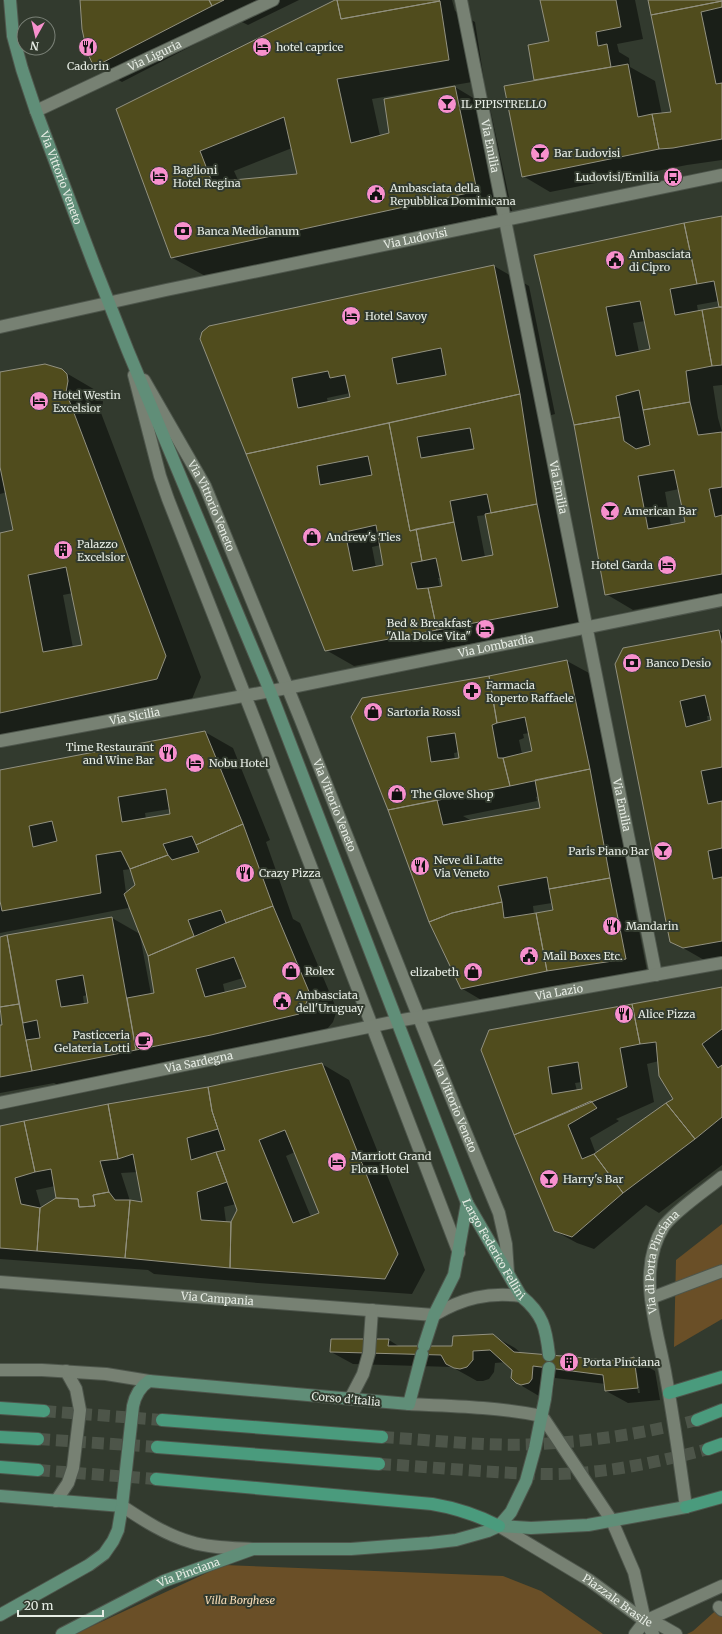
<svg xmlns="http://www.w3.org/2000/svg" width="722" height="1634" viewBox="0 0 722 1634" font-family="Merriweather,serif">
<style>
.green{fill:#6a4f27}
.shadow{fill:#0007;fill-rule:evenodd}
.building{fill:#504c1d;stroke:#929180;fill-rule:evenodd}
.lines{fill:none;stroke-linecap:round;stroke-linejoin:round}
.primary-tunnel{stroke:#4d5549;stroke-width:12;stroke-dasharray:12 6;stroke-linecap:butt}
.service-casing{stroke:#4e564c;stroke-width:14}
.pedestrian-casing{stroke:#4e564c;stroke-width:14}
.minor-casing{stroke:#4e564c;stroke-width:14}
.tertiary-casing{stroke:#4e564c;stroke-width:14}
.secondary-casing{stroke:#4e564c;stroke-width:14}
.primary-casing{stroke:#4e564c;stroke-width:14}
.service{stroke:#778173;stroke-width:12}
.pedestrian{stroke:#778173;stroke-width:12}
.minor{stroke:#778173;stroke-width:12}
.tertiary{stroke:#778173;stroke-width:12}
.secondary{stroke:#608e78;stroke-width:12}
.primary{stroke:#4a9b7d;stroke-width:12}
.labels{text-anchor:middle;stroke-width:4;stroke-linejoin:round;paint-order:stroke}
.poi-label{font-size:11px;fill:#e6ece4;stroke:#323a2e;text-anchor:start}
.street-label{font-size:11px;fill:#e6ece4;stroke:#323a2e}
.park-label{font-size:11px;font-style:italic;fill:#f7dcb7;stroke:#323a2e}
</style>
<rect width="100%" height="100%" fill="#323a2e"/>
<path class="green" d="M722,1224V1319L674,1347L676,1260Z
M224,1565L503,1576L541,1591L603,1634H75Z
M722,1605V1634H687L693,1631Z"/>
<path class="shadow" d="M81,0H299L248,25L240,21L122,82L95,66Z
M337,0H452L455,11L475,22L484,80L372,99L380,136L390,134L455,87L490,108L512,211L207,277L171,257L117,109ZM292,148L298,175L238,180L234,171Z
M542,0H635L643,39L617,44L619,52L629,58L630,67L655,81L662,115L672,113L649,0H722V160L687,165L550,192L523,176L538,81L535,80L550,42Z
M722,217V385L713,386L718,418L722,432V593L633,610L606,594L575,425L535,256ZM719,301L720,307L698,311L697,305ZM645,321L651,350L639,352L633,323ZM679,489L686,523L671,526L665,492Z
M494,266L529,286L555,414L548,416L585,622L354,666L326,650L247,453L203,333ZM350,393L351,398L328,403L327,398ZM474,448L475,450L445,455L444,453ZM486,515L494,556L485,557L477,516ZM381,545L384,566L376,568L372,547ZM438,578H441L443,587H440Z
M61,370L97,391L102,396L103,402L101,413L201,677L192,699L62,728L0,739V534L14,531L7,492L0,494V374ZM73,593L83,646L73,648L63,595Z
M719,631L722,633V962L711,964L671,941L623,649ZM707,716H711L712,721L708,722Z
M567,661L589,673L611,782L625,790L645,898L633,900L647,971L570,983L483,1001L461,988L352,717L490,677ZM529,733L533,751L522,754L519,740L524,738L523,734ZM459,752L460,759L455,760L454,753ZM539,796L542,809L472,821L463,816L537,801L536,797ZM552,903L554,911L534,914L533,906Z
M205,732L233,748L270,840L266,842L293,919L300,923L337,1010L333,1022L327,1029L239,1050L60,1086L54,1083L0,1093V1026H3L0,1012V938L112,918L140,934L128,902V908L0,933V771ZM170,809L171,815L146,819L145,813ZM131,869L136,885L126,893L123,870ZM140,936L149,955L155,994H151ZM243,978L247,988L225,993L223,984ZM88,995L89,1003L84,1004L83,996Z
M722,988V1165L659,1213L646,1205L594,1249L577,1243L555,1231L482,1050ZM659,1061L675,1099L596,1154L590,1138L619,1121L616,1119L654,1102L647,1064ZM582,1082L583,1090L577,1091L575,1083Z
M322,1064L349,1080L425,1270L412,1294L258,1283L154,1274L148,1270L0,1259V1128L208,1088ZM295,1152L320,1214L311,1217L286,1156ZM138,1172L144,1203L130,1201L121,1173ZM55,1186L57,1199L41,1208L36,1190ZM236,1204L238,1210L232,1223L226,1222L224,1207Z
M492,1335L515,1348L522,1354L621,1362L634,1359L655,1371L660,1400L628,1403L606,1391V1384L555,1378L553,1392L551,1395L544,1397L539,1396L517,1383L513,1369L506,1362L495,1363L494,1372L489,1379L483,1381H477L452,1367L353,1364L331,1352V1340H389L400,1347H453ZM635,1373H637L640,1393H638Z"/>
<path class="building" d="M80,0H209L212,6L94,67L87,52L82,29Z
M209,0H224L212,6Z
M335,0H337L341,19L440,1L449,60L337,79L351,143L389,133L384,99L455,86L477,191L171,258L116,109ZM284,117L297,174L212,182L200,151Z
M337,0H439L440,1L341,19Z
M540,0H616L621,27L596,32L598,46L607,44L611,67L534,80L528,45L549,41Z
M648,0H722V1L651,15Z
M722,1V7L701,12L716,84L722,83V139L673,148L659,149L652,114L671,112L651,15Z
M628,64L638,117L652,114L659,149L522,177L504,86Z
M722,216V307H719L714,281L697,284L684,223Z
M684,223L697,284L670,289L675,315L702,310L712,366L686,371L690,402L643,410L639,390L616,396L620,417L574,425L534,255ZM640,301L650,349L616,356L606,307Z
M494,265L520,394L246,454L200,339L202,332L209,326ZM441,348L446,375L397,384L392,358ZM328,371L330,378L345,375L350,397L298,408L292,378Z
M719,307H722V365L712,366L702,310Z
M45,364L62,369L67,374L68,381L66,392L166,656L157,679L0,713V533L13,530L0,467V372ZM66,567L82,645L43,652L28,575Z
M520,394L537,504L491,513L487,494L450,501L454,522L410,531L389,423ZM470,428L474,449L421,458L417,437Z
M690,402L698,435L722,432V487L709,489L715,517L722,515V574L605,595L574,425L620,417L624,441L636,449L650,445L643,410ZM674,470L685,522L648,529L638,476Z
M389,423L410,531L416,529L422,561L411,563L417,589L428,588L437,630L325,651L246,454ZM368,456L372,475L320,485L317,466ZM376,525L383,565L353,571L345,532Z
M537,504L558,607L437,630L428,588L442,586L436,558L422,561L416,529L454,522L462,561L493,555L485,514Z
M719,630L722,644V767L701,771L708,804L722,801V848L708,851L713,879L722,877V941L683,948L670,942L615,664L623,648ZM705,695L711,720L686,727L680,701Z
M567,660L590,769L510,786L503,758L532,751L525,717L497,723L489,676Z
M489,676L497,723L492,725L498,758H503L510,786L388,810L351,717L362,698ZM455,733L459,758L431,762L427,737Z
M205,731L243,824L196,845L192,836L163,844L168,855L130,869L121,851L96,855L101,893L2,911L0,901V770ZM166,789L170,814L122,822L118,797ZM52,821L57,841L33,847L29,826Z
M590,769L610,878L549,889L547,877L498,886L502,902L452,913L429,922L388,810L437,800L443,825L540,808L535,780Z
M243,824L273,906L226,923L221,910L188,920L194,936L148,956L124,894L135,885L130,869L168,855L172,860L199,852L196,845Z
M610,878L626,959L547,971L536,913L553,910L549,889Z
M502,902L504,918L536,913L547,971L461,989L429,922L452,913Z
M273,906L310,994L305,1006L299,1014L211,1035L136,1050L127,998L154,993L148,956L226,923ZM234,957L246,987L205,997L196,969Z
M112,917L136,1050L32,1071L26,1040L40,1038L37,1020L23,1023L7,935ZM83,975L88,1003L61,1007L56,980Z
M7,935L19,1004L0,1007V937Z
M722,987V1029L702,1044L718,1068L722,1065V1117L695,1139L666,1103L673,1099L659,1076L656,1042L640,1044L632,1004Z
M19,1004L32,1071L0,1077V1025H2L0,1007Z
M632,1004L640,1044L620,1048L627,1087L514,1135L481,1050L489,1030ZM578,1062L582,1089L552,1094L548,1067Z
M322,1063L398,1254L385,1279L230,1268L231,1222L237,1210L216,1152L225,1150L212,1111L208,1087ZM285,1130L319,1213L293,1223L259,1140Z
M208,1087L212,1111L218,1129L187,1138L191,1160L216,1152L227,1182L197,1192L201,1220L231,1222L230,1268L125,1258L130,1200L142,1202L133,1154L118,1159L108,1104Z
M591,1101L597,1108L568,1125L582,1159L594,1154L623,1193L572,1237L554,1231L514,1135Z
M666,1103L695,1139L623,1193L594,1154Z
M108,1104L118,1159L100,1161L109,1192L93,1195L95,1206L79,1207L78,1199L56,1198L51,1169L35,1172L24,1121Z
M24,1121L35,1172L15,1178L21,1204L40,1208L37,1251L0,1248V1126Z
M109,1192L115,1200H130L125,1258L37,1251L40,1208L56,1198L78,1199L79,1207L95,1206L93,1195Z
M493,1334L514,1352L621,1361L634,1357L638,1388L605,1391L603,1375L533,1366L532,1379L529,1383L521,1385L516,1383L511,1378L512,1370L490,1350L473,1351V1360L467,1367L460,1369L454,1368L446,1364L441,1355L330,1352L331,1339H389L388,1346H452L453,1336Z"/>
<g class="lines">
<path class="primary-tunnel" d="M44,1411L162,1420
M382,1437C434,1440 488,1447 540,1444C593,1441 646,1433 697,1420
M38,1439L157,1447
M379,1464C434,1467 489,1473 543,1474C599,1475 655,1463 708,1449
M38,1470L156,1479"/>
<g class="service-casing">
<g id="service">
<path d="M134,375L160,476L168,499L259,731L459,1253"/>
<path id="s1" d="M144,380L205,486L300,718L435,1058L499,1213L506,1244L508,1273"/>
<path d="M651,1298L722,1271"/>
<path d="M542,1416L612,1521L634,1572L645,1621L653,1634"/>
<path id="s2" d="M499,1526L589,1580L645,1621L662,1626L676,1634"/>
<path d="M635,1634L645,1621L722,1586"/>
</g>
</g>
<g class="pedestrian-casing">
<path id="pedestrian" d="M719,1607L722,1610"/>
</g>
<g class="minor-casing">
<g id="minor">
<path id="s3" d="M461,0L656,975"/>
<path id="s4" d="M36,111L273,0"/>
<path id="s5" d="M0,327L166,290L722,175"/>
<path id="s6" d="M0,741L287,688L722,600"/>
<path id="s7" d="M0,1103L397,1021L722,963"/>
<path id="s8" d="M0,1282L434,1315C463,1298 488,1292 521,1296"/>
<path d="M350,1399L363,1374L369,1353L372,1310"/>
<path d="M409,1404C453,1406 498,1407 542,1416"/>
<path d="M56,1501L68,1483L73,1468L80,1410L76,1389L66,1371"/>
</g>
</g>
<g class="tertiary-casing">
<g id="tertiary">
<path d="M0,1370H42L106,1374L149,1381"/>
<path d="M122,1506C143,1520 166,1535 191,1542C210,1548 233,1548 253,1549"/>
<path id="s9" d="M686,1507C680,1464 674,1420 666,1377C658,1329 635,1272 664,1226C675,1211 706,1190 722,1177"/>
</g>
</g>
<g class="secondary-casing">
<g id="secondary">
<path id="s10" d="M10,0L13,36L22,69L36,111L94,265L128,351L270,691L467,1203L521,1296C543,1314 546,1328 549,1355"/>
<path d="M424,1346L434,1315L454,1275L467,1203"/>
<path d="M0,1496L122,1506"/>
<path d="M499,1526L531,1528L588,1525L686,1507"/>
<path d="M0,1615L89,1565L104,1554L113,1541L118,1530L122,1506L133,1406C135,1396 140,1387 149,1381L409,1404L422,1354"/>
<path id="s11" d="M62,1634L164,1581L253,1549H351L430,1543L456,1540L488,1531L499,1526L511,1512L526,1481L535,1448L545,1399L549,1368"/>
</g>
</g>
<g class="primary-casing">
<path id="primary" d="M669,1393L722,1377
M0,1408L44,1411
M162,1420L382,1437
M697,1420L722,1410
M0,1437L38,1439
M157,1447L379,1464
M708,1449L722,1444
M0,1467L38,1470
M156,1479L432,1504C456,1508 477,1515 499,1526
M686,1507L722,1497"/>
</g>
<use href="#service" class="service"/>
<use href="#pedestrian" class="pedestrian"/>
<use href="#minor" class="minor"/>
<use href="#tertiary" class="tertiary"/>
<use href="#secondary" class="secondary"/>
<use href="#primary" class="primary"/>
</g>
<defs>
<g id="restaurant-disc" transform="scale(1)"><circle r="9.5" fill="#f790cd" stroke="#323a2e"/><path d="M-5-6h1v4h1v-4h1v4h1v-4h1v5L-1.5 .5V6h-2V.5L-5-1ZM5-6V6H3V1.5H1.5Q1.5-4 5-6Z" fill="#111"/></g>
<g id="hotel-disc" transform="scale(1)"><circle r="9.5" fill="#f790cd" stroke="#323a2e"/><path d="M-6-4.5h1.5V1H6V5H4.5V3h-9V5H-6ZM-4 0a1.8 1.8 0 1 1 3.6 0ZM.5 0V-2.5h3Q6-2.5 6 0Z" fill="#111"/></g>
<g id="bar-disc" transform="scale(1)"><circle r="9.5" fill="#f790cd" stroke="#323a2e"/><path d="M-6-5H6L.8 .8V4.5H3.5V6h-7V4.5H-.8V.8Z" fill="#111"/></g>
<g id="bus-disc" transform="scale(1)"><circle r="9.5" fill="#f790cd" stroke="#323a2e"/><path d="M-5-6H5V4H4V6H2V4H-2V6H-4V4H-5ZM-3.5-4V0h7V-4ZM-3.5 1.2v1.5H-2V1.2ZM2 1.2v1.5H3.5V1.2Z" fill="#111"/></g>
<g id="civic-disc" transform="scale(1)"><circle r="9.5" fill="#f790cd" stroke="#323a2e"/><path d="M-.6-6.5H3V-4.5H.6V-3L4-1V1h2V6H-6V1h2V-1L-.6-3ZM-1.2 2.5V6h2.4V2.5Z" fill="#111"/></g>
<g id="bank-disc" transform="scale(1)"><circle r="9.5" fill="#f790cd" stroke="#323a2e"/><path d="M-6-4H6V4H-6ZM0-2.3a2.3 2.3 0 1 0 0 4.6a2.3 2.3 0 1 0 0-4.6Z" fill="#111"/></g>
<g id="shop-disc" transform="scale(1)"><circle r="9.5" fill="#f790cd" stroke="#323a2e"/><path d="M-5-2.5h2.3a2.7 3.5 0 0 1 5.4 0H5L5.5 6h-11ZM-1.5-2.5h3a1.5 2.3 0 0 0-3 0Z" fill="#111"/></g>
<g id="building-disc" transform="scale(1)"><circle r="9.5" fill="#f790cd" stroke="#323a2e"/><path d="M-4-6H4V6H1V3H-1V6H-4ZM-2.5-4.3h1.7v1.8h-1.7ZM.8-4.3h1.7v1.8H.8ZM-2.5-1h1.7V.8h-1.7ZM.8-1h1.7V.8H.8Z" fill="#111"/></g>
<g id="pharmacy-disc" transform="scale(1)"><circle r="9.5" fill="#f790cd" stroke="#323a2e"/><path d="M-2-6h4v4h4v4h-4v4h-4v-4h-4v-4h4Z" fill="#111"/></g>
<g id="cafe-disc" transform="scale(1)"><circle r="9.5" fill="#f790cd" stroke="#323a2e"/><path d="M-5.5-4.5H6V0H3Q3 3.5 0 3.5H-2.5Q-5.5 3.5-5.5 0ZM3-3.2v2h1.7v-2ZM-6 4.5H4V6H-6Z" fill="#111"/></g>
</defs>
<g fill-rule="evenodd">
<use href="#restaurant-disc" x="88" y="47"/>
<use href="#hotel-disc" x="262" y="47"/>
<use href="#bar-disc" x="447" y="104"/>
<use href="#bar-disc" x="540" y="153"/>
<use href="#hotel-disc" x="159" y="176"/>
<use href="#bus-disc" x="673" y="177"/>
<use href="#civic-disc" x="376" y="194"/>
<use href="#bank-disc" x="183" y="231"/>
<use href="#civic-disc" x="615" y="260"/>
<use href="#hotel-disc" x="351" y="316"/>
<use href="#hotel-disc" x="39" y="401"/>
<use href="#bar-disc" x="610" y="511"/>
<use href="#shop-disc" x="312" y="537"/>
<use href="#building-disc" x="63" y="550"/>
<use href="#hotel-disc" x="667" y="565"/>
<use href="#hotel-disc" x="485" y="629"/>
<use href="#bank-disc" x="632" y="663"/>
<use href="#pharmacy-disc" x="472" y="691"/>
<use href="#shop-disc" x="373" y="712"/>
<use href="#restaurant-disc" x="168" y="753"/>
<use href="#hotel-disc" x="195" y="763"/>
<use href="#shop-disc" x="397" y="794"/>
<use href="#bar-disc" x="663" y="851"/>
<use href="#restaurant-disc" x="420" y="866"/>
<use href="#restaurant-disc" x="245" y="873"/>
<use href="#restaurant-disc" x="612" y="926"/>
<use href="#civic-disc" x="529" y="956"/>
<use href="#shop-disc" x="291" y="971"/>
<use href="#shop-disc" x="473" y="972"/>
<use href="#civic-disc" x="282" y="1001"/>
<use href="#restaurant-disc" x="624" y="1014"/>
<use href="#cafe-disc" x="144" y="1041"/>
<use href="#hotel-disc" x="337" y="1162"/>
<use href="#bar-disc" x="549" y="1179"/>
<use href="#building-disc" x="569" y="1362"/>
</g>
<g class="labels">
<g class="poi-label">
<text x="276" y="51">hotel caprice</text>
<text x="88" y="70" text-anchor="middle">Cadorin</text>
<text x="461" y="108">IL PIPISTRELLO</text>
<text x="554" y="157">Bar Ludovisi</text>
<text x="173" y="174">Baglioni<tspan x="173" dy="13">Hotel Regina</tspan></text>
<text x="659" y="181" text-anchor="end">Ludovisi/Emilia</text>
<text x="390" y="192">Ambasciata della<tspan x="390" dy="13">Repubblica Dominicana</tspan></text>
<text x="197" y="235">Banca Mediolanum</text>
<text x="629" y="258">Ambasciata<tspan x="629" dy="13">di Cipro</tspan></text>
<text x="365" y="320">Hotel Savoy</text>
<text x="53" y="399">Hotel Westin<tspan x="53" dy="13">Excelsior</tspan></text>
<text x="624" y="515">American Bar</text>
<text x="326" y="541">Andrew's Ties</text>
<text x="77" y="548">Palazzo<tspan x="77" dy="13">Excelsior</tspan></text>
<text x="653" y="569" text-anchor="end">Hotel Garda</text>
<text x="471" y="627" text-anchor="end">Bed &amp; Breakfast<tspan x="471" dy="13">"Alla Dolce Vita"</tspan></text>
<text x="646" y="667">Banco Desio</text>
<text x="486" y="689">Farmacia<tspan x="486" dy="13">Roperto Raffaele</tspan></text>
<text x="387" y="716">Sartoria Rossi</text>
<text x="154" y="751" text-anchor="end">Time Restaurant<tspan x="154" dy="13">and Wine Bar</tspan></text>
<text x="209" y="767">Nobu Hotel</text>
<text x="411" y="798">The Glove Shop</text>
<text x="649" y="855" text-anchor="end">Paris Piano Bar</text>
<text x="434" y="864">Neve di Latte<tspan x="434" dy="13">Via Veneto</tspan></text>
<text x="259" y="877">Crazy Pizza</text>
<text x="626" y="930">Mandarin</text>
<text x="543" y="960">Mail Boxes Etc.</text>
<text x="305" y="975">Rolex</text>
<text x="459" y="976" text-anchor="end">elizabeth</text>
<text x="296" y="999">Ambasciata<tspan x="296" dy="13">dell'Uruguay</tspan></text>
<text x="638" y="1018">Alice Pizza</text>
<text x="130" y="1039" text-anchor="end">Pasticceria<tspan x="130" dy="13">Gelateria Lotti</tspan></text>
<text x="351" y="1160">Marriott Grand<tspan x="351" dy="13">Flora Hotel</tspan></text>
<text x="563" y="1183">Harry's Bar</text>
<text x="583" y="1366">Porta Pinciana</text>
</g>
<g class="street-label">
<text dy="4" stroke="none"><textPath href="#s4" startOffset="131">Via Liguria</textPath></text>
<text dy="4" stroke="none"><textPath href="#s3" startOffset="149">Via Emilia</textPath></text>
<text dy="4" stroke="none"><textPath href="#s10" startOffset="186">Via Vittorio Veneto</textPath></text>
<text dy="4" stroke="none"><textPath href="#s5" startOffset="425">Via Ludovisi</textPath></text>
<text dy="4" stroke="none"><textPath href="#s3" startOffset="497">Via Emilia</textPath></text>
<text dy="4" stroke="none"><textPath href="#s1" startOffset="143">Via Vittorio Veneto</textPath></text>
<text dy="4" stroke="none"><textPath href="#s6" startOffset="505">Via Lombardia</textPath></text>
<text dy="4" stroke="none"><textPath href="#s6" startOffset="137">Via Sicilia</textPath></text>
<text dy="4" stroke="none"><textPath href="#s1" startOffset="467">Via Vittorio Veneto</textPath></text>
<text dy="4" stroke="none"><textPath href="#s3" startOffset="821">Via Emilia</textPath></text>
<text dy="4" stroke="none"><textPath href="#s7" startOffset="570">Via Lazio</textPath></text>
<text dy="4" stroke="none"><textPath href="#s7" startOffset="203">Via Sardegna</textPath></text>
<text dy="4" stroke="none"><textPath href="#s1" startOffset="791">Via Vittorio Veneto</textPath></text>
<text dy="4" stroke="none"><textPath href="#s10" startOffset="1342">Largo Federico Fellini</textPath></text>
<text dy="4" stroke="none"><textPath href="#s9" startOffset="251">Via di Porta Pinciana</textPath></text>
<text dy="4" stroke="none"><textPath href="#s8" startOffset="218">Via Campania</textPath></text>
<text transform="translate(346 1399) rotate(5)" y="4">Corso d'Italia</text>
<text dy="4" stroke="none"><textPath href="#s11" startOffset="141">Via Pinciana</textPath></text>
<text dy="4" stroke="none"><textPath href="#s2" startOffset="140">Piazzale Brasile</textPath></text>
</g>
<g class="park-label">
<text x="240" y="1604">Villa Borghese</text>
</g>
</g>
<g transform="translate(36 36) rotate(188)"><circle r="19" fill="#323a2e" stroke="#7a8177"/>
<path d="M0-3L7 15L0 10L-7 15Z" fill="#f790cd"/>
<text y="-6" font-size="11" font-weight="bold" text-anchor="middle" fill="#e6ece4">N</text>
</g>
<path d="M18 1610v6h85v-6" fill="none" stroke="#e6ece4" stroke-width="2"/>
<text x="24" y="1610" font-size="12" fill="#e6ece4" stroke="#323a2e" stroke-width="3" paint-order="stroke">20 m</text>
</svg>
